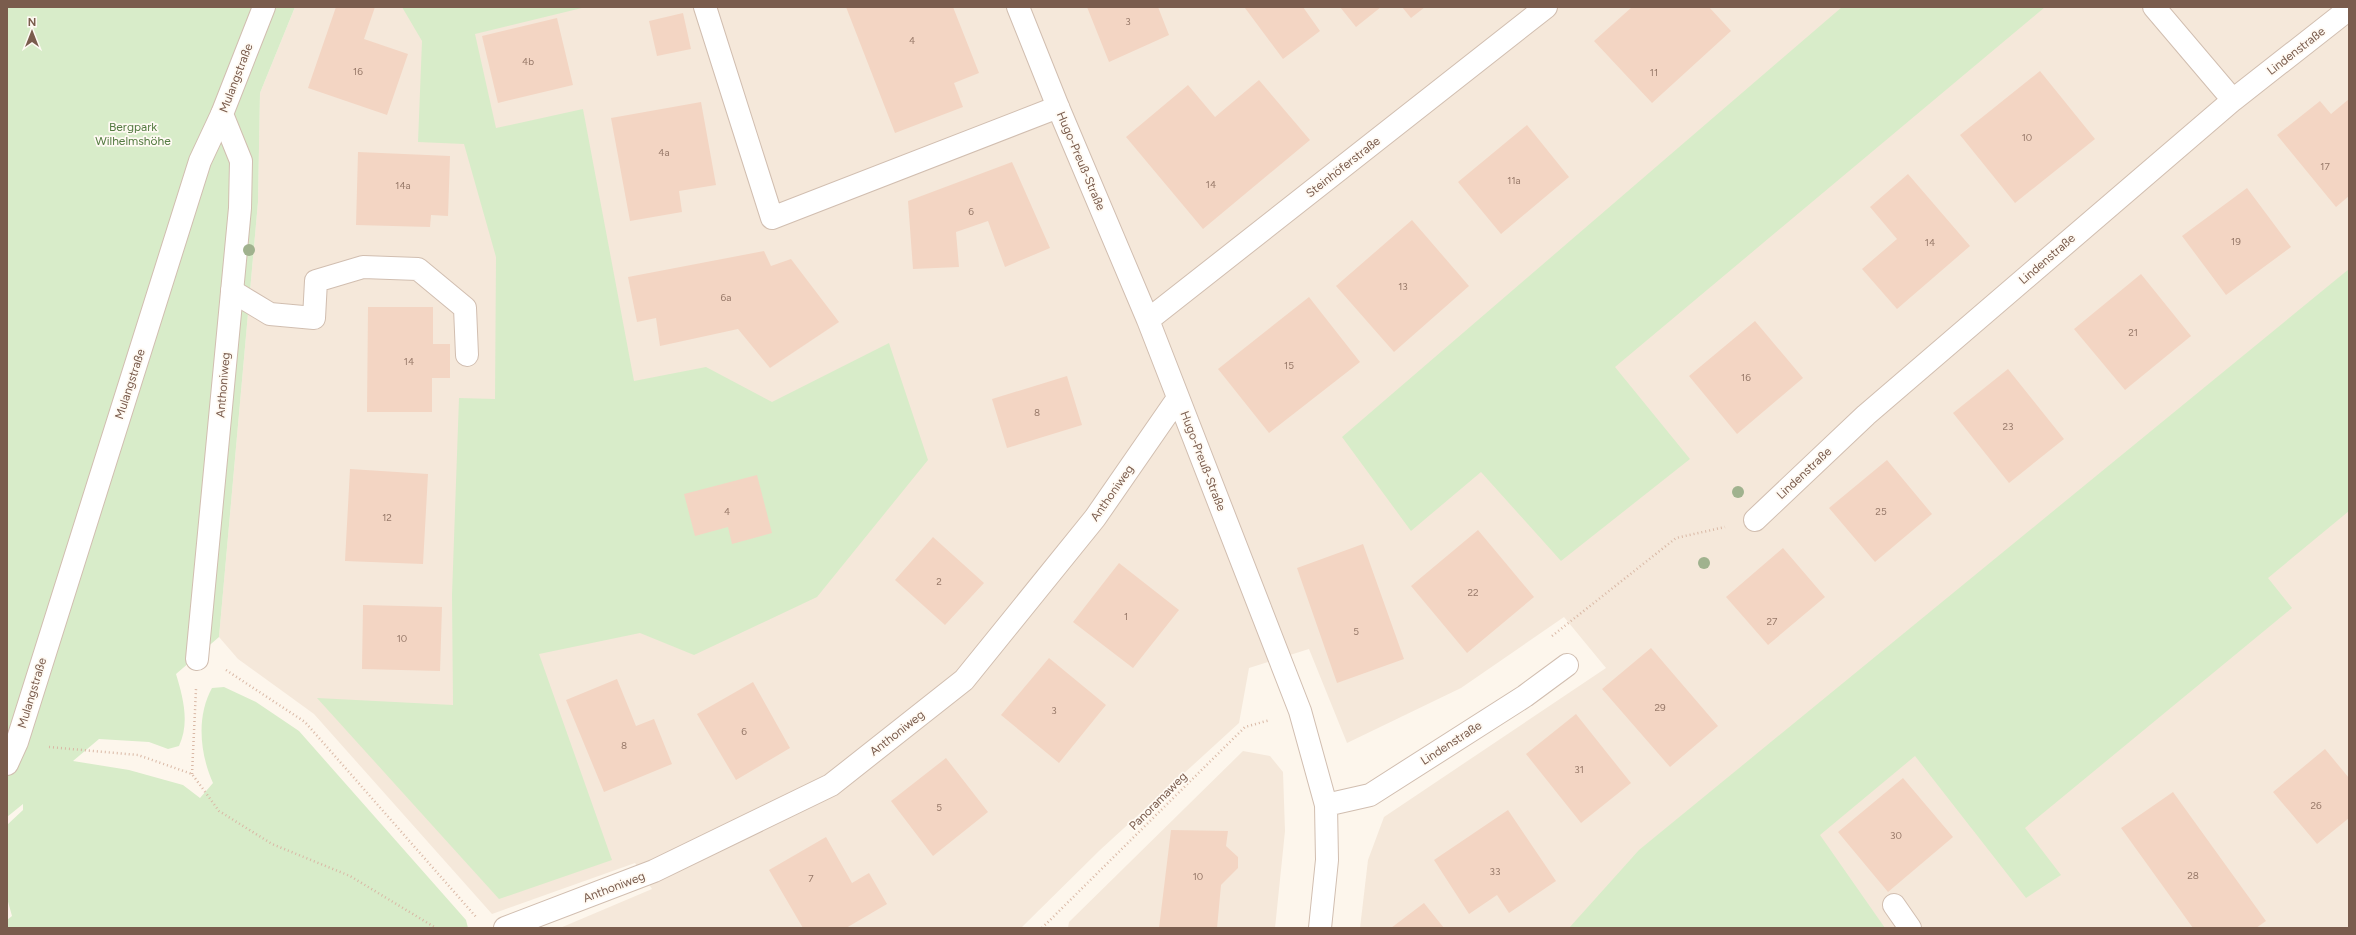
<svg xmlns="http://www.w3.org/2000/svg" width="2356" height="935" viewBox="0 0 2356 935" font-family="Figtree,sans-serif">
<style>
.residential{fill:#f5e8da}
.green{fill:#d8ecc9}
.building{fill:#f3d5c3}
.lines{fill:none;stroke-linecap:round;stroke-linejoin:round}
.lane-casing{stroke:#d1beb0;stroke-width:24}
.street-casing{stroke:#d1beb0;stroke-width:24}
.path{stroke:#d9b8a5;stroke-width:2.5;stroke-dasharray:1 3;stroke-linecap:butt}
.lane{stroke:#fff;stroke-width:22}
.street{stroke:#fff;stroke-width:22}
.tree{fill:#a0b28e}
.labels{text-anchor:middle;stroke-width:3.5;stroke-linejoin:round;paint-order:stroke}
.number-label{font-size:10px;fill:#987a6a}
.street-label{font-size:12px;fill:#7a5c4d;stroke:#fffaf3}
.park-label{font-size:12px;fill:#537a41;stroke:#fffaf3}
</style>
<rect width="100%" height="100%" fill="#fdf6ec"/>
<path class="residential" d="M295,7H2349V928H1360L1368,860L1384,817L1606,668L1564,617L1461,688L1347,743L1309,649L1249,668L1239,723L1100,850L1021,928H560L652,889L635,863L492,914L314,714L238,659L219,637L258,202L260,93Z
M1243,751L1270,756L1283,772L1285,831L1275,928H1068L1069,922Z"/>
<path class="green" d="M7,7H295L260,93L258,202L219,637L176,674C183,697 190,723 179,746L168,749L149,742L99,739L73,761L129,770L183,785L200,798L213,783C200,754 196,717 212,688L224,687L256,702L299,731L466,920L468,928H7V920L12,916L7,898V825L23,810V804L7,817Z
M402,7H586L475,34L496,128L583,109L634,381L706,367L772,402L889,343L928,460L817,597L694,655L640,633L539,654L612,860L499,899L317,698L453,705L452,595L459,398L495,399L496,257L464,144L418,142L422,41Z
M1842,7H2045L1615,367L1690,459L1561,561L1481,472L1411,531L1342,437Z
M2349,269V511L2268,578L2292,608L2025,828L2061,875L2026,898L1915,756L1820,835L1885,928H1569L1639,850Z"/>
<path class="building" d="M336,7H375L364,39L408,54L387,115L308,88Z
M846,7H953L979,73L954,83L963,107L895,133Z
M1087,7H1158L1169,35L1109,62Z
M1247,7H1303L1320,31L1283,59L1245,8Z
M1340,7H1381L1356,27Z
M1402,7H1425L1411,18Z
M1632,7H1709L1731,31L1652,103L1594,41Z
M683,13L691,49L657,56L649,21Z
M557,18L573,85L498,103L482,36Z
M2040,71L2095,139L2015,203L1960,135Z
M1259,80L1310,140L1203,229L1126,137L1188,85L1215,117Z
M2349,99V196L2336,207L2277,135L2320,101L2331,114Z
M701,102L716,185L679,191L682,212L630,221L611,118Z
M1527,125L1569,177L1501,234L1458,182Z
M358,152L450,156L448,216L431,215L430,227L356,225Z
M1012,162L1050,248L1005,267L988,221L956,232L959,267L913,269L908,201Z
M1908,174L1970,246L1897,309L1862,269L1897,239L1870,207Z
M2247,188L2291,247L2226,295L2182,236Z
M1412,220L1469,286L1394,352L1336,286Z
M764,251L771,266L791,259L839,322L770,368L738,329L660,346L656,318L637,322L628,277Z
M2141,274L2191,336L2125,390L2074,329Z
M1309,297L1360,362L1269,433L1218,369Z
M368,307H433V344H450V378H432V412H367Z
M1755,321L1803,378L1737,434L1689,376Z
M2008,369L2064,439L2009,483L1953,413Z
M1067,376L1082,425L1007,448L992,399Z
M1887,460L1932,514L1875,562L1829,508Z
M350,469L428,474L423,564L345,561Z
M757,475L772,533L732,544L728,527L695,536L684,494Z
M1478,530L1534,597L1467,653L1411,586Z
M933,537L984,583L945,625L895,580Z
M1363,544L1404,659L1337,683L1297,568Z
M1783,548L1825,597L1768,645L1726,597Z
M1119,563L1179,610L1133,668L1073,622Z
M363,605L442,607L440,671L362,669Z
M1651,648L1718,726L1670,767L1602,689Z
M1049,658L1106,705L1059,763L1001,715Z
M617,679L636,726L654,719L672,764L604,792L566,700Z
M753,682L790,748L736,780L697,714Z
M1576,714L1631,783L1581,823L1526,754Z
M2325,749L2349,778V818L2317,844L2273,792Z
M946,758L988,812L933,856L891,801Z
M1903,778L1953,837L1888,892L1838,832Z
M2173,792L2266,921L2256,928H2193L2121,828Z
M1508,810L1556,881L1509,913L1497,895L1469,914L1434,860Z
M1171,830L1228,831L1226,846L1238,857V868L1221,885L1217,928H1159Z
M826,837L852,883L869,873L887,904L846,928H803L769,870Z
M1424,903L1444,928H1391Z"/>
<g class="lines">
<g class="lane-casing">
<path id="lane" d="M705,7L772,218L1058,107
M232,291L270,314L314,318L316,281L363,267L418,269L465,308L467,355
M7,764L17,742L200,161L222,114
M1894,905L1910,928"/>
</g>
<g class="street-casing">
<path id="street" d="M1018,7L1058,107L1148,320L1300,711L1326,805L1327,860L1320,928
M2154,7L2233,100
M1148,320L1546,7
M1755,520L1866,415L2233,100L2349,9
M197,659L240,208L241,161L222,114L264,7
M1326,805L1370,795L1525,696L1567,665
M505,928L654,871L831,785L964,680L1095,518L1178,398"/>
</g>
<path class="path" d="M1552,636L1676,538L1725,527
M226,670L305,722L477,918
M49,747L138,755L192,774L219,811L272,844L350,876L436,928
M192,774L196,689
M1042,928L1245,727L1270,720"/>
<use href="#lane" class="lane"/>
<use href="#street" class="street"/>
</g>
<g class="tree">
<circle cx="249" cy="250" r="6"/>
<circle cx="1738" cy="492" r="6"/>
<circle cx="1704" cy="563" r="6"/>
</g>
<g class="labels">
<g class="number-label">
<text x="1128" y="25">3</text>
<text x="912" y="44">4</text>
<text x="528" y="65">4b</text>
<text x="358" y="75">16</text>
<text x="1654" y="76">11</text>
<text x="2027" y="141">10</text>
<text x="664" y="156">4a</text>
<text x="2325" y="170">17</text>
<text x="1514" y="184">11a</text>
<text x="1211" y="188">14</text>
<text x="403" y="189">14a</text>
<text x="971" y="215">6</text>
<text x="2236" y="245">19</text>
<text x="1930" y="246">14</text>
<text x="1403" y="290">13</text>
<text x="726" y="301">6a</text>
<text x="2133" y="336">21</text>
<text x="409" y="365">14</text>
<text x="1289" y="369">15</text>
<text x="1746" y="381">16</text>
<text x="1037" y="416">8</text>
<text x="2008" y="430">23</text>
<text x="727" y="515">4</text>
<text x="1881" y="515">25</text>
<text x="387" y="521">12</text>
<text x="939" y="585">2</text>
<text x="1473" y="596">22</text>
<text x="1126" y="620">1</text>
<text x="1772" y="625">27</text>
<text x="1356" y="635">5</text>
<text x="402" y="642">10</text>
<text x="1660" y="711">29</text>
<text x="1054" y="714">3</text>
<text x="744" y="735">6</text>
<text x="624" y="749">8</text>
<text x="1579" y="773">31</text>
<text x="2316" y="809">26</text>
<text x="939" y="811">5</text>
<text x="1896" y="839">30</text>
<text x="1495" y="875">33</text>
<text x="2193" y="879">28</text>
<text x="1198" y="880">10</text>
<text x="811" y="882">7</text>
</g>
<g class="street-label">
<text transform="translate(2296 51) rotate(-38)" y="4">Lindenstraße</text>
<text transform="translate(236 78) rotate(-69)" y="4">Mulangstraße</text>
<text transform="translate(1081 161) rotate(67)" y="4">Hugo-Preuß-Straße</text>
<text transform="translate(1343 167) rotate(-38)" y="4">Steinhöferstraße</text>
<text transform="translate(2047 259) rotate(-41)" y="4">Lindenstraße</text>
<text transform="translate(130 384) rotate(-72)" y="4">Mulangstraße</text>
<text transform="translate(223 385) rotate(-85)" y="4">Anthoniweg</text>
<text transform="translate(1203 461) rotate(69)" y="4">Hugo-Preuß-Straße</text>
<text transform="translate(1804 473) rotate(-43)" y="4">Lindenstraße</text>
<text transform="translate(1112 493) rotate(-55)" y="4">Anthoniweg</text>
<text transform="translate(32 693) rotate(-73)" y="4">Mulangstraße</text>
<text transform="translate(897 733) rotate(-38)" y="4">Anthoniweg</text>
<text transform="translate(1451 743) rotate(-33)" y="4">Lindenstraße</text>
<text transform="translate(1158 801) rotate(-45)" y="4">Panoramaweg</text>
<text transform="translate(614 887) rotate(-21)" y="4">Anthoniweg</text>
</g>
<g class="park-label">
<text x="133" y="131">Bergpark<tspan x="133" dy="14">Wilhelmshöhe</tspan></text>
</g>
</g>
<rect width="2356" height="935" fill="none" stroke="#7a5c4d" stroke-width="16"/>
<g transform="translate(32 32)" stroke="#fffaf3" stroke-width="3" paint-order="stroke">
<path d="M0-3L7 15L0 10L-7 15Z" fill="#7a5c4d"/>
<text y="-6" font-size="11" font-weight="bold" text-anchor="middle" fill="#7a5c4d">N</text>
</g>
</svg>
